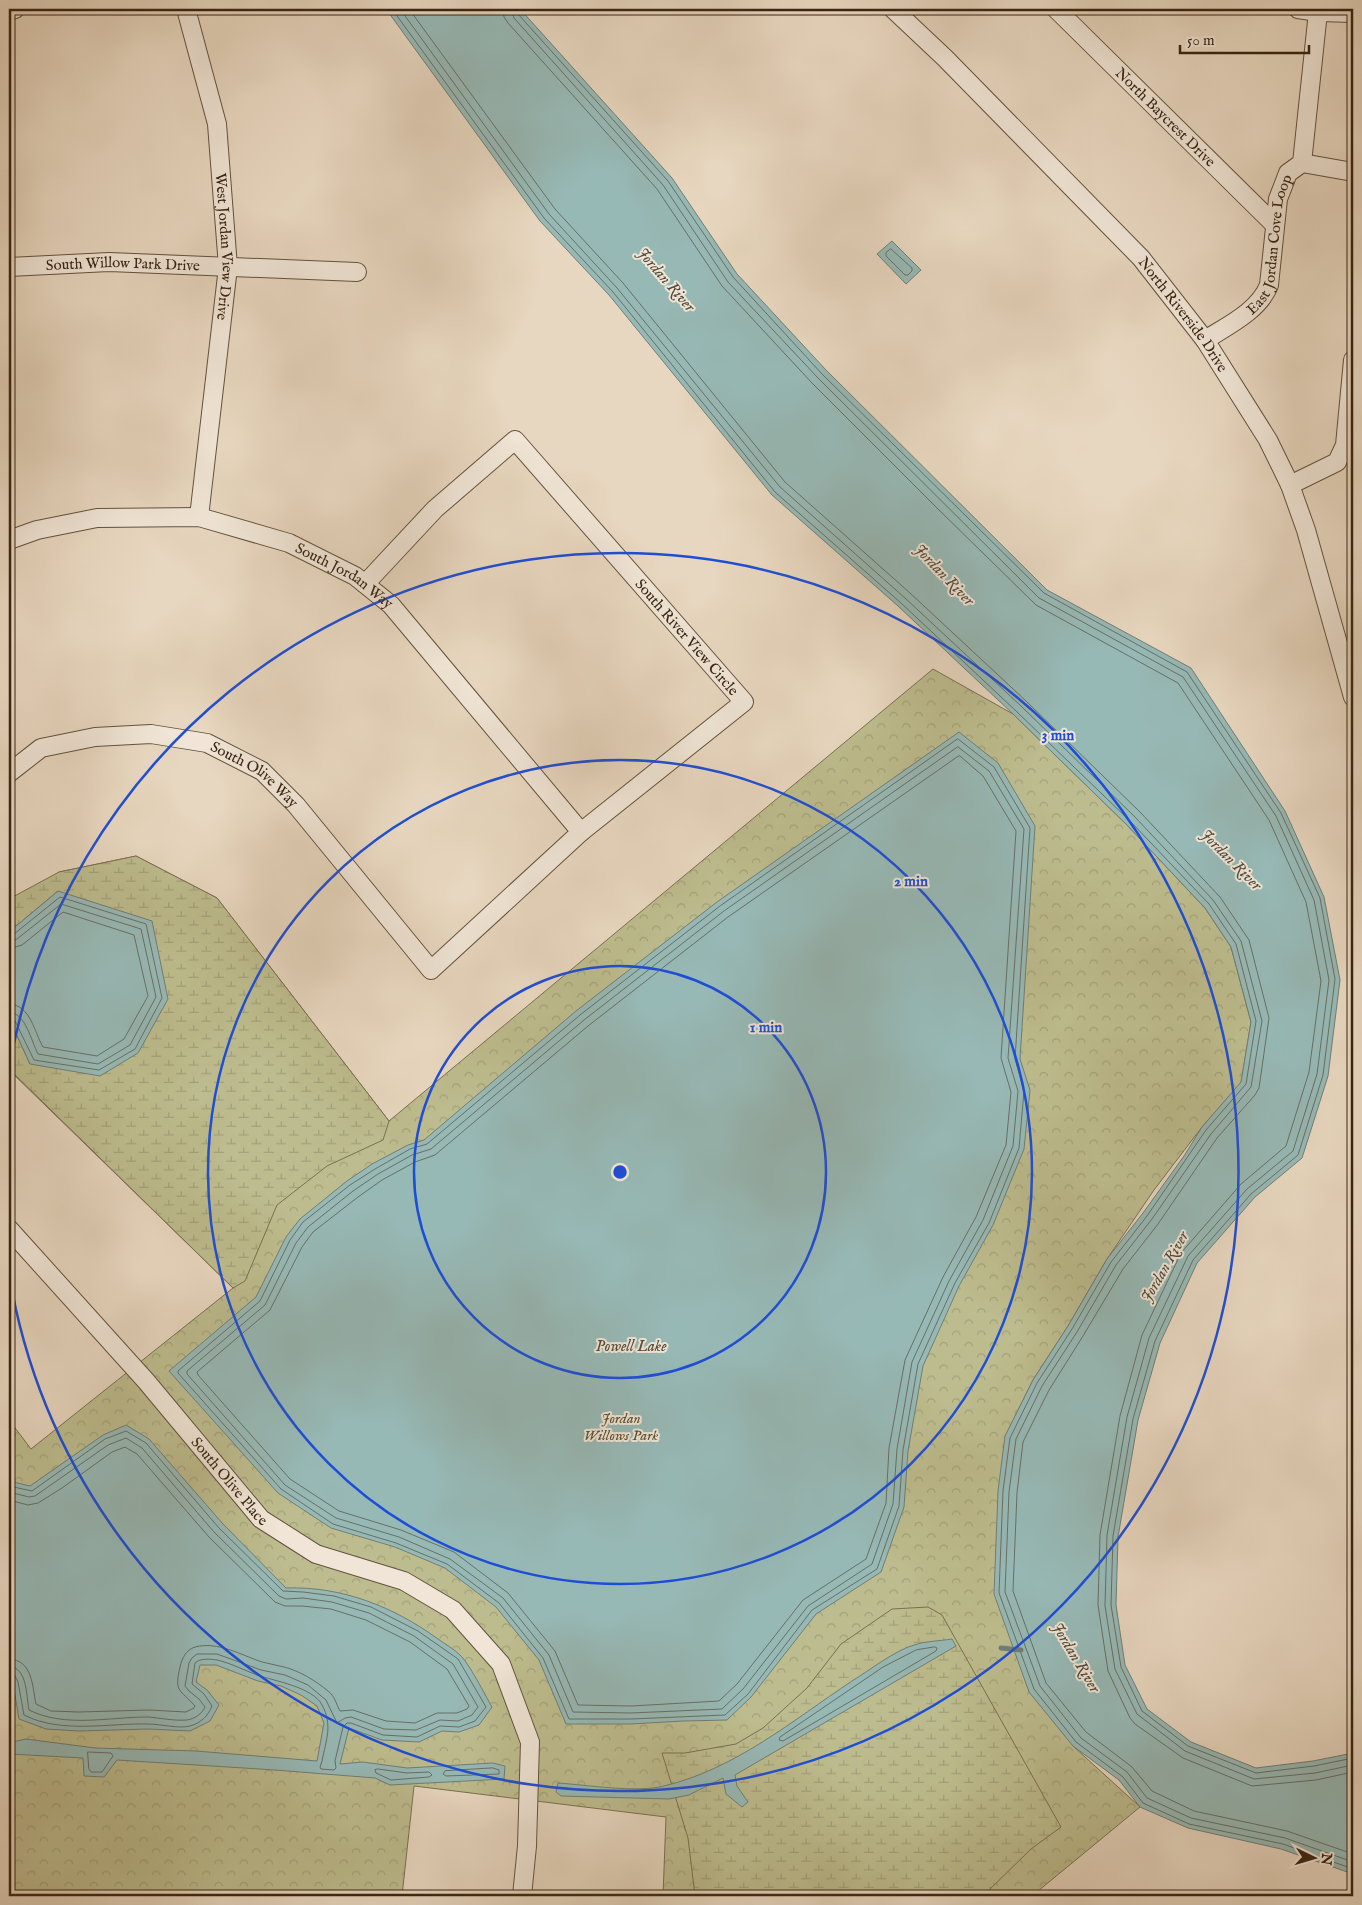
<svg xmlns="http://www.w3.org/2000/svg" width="1362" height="1905" viewBox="0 0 1362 1905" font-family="'IM FELL English',serif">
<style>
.forest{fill:url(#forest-crowns);stroke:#7a7050}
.wetland{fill:url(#wetland-marsh);stroke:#7a7050}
.water{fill:#97b9b6;stroke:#717e75}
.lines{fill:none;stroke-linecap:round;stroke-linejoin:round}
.shore{stroke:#686f64;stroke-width:1}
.stream{stroke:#717e75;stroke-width:5}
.minor-casing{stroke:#64523e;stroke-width:20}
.minor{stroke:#f0e5d6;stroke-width:18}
.ring{fill:none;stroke:#1d4ed8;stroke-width:2.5}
.labels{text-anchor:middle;stroke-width:4;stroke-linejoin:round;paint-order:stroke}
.street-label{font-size:15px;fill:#382513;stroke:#f0e5d6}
.park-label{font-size:15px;font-style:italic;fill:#594b32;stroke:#f0e5d6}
.water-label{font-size:16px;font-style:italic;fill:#504a3c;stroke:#f0e5d6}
.centre{fill:#1d4ed8;stroke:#f0e5d6;stroke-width:2.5}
.ring-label{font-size:15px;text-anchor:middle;font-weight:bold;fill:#1d4ed8;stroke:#f0e5d6;stroke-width:4;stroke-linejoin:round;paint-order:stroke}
</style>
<defs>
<pattern id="forest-crowns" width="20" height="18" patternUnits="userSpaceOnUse" patternTransform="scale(1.25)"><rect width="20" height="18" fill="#bdbc8e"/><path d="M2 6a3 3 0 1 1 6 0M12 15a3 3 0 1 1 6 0" fill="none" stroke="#a3a17a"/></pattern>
<pattern id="wetland-marsh" width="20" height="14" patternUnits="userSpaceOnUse" patternTransform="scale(1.25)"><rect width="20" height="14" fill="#bdbc8e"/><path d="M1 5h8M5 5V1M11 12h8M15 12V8" fill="none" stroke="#a3a17a"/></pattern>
</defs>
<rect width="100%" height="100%" fill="#e8d7c0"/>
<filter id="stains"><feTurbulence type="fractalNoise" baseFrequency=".004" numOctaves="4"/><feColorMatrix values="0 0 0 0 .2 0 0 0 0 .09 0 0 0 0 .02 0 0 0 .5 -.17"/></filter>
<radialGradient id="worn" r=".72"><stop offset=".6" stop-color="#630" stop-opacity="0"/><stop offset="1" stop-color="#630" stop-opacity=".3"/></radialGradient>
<path class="forest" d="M933,669L1013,714L1127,825L1205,908L1231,947L1251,1022L1241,1083L1202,1127L1154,1190L1107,1259L1068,1326L1033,1380L1005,1437L1073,1746L1140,1807L1032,1896H663L666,1817L414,1786L402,1896H9V1420L31,1449L233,1288L9,1070V909L59,872L136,856L217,898L389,1121Z"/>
<path class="wetland" d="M136,856L217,898L389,1121L383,1140L327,1166L277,1205L245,1281L233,1288L9,1069V1018L30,1064L58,891L9,932V899L59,872Z
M928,1607L942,1615L1061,1827L1031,1849L983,1896H695L688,1838L662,1753H685L736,1744L763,1728L807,1688L841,1644L892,1609Z"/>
<path class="water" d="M386,9H520L672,178L737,274L826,370L1047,590L1191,668L1285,811L1324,897L1340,980L1328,1076L1302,1158L1255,1197L1197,1263L1160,1343L1138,1420L1118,1537L1116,1605L1125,1665L1147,1709L1191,1742L1256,1768L1313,1761L1353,1753V1874L1281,1849L1188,1828L1140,1807L1119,1780L1073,1746L1029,1692L994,1594L998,1491L1005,1436L1033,1380L1068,1326L1107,1259L1143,1213L1184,1156L1202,1127L1241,1082L1251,1022L1231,947L1205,908L1127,825L1013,714L898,606L772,495L609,295L540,221Z
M892,241L921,270L906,284L877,254Z
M959,732L998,763L1035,826L1020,1059L1030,1090L1024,1149L993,1225L959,1286L923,1366L908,1451L904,1507L881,1572L816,1614L751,1697L727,1720L683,1721L631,1724H566L539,1660L496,1607L445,1568L395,1547L331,1528L278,1493L169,1371L256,1297L286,1237L300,1219L347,1181L372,1164L408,1145L424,1140L576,1011L717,902Z
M58,891L152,921L168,999L138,1053L100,1076L30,1064L9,1018V932Z
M126,1425L149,1439L223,1524L286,1588C342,1586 394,1607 438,1639C445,1644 454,1649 460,1655C469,1663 485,1695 492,1707L479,1725L459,1732L442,1731L419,1742L382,1740L349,1728L340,1764L363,1762L407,1768L493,1763L505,1766L504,1779L390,1785L375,1778L275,1770L117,1760L104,1777L84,1776L83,1758L9,1754V1739L12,1742L26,1739L95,1748L196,1751L317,1761L324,1723L317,1706L301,1695L281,1686L258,1681L216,1665H200L196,1682L207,1690L219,1705L210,1721L190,1731L148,1729L79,1731L46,1729L19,1719L13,1683L9,1672V1481L30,1486L103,1435Z
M952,1639L956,1646L735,1775L737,1786L748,1802L742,1807L726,1794L723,1778L689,1795L669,1799L561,1796L556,1792L558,1783C588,1785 636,1793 664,1786C735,1769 792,1721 852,1681C870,1670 894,1651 914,1645C926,1641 940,1641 952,1639Z"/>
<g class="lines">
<path class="shore" d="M392,9L544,218L613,292L775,492L901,603L1016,711L1131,822L1209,904L1236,944L1256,1021L1246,1084L1206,1130L1147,1216L1111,1262L1072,1329L1037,1383L1010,1438L1003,1491L999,1593L1034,1689L1076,1742L1123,1777L1143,1803L1189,1824L1283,1844L1353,1869
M400,9L549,214L617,288L780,487L905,598L1021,706L1135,817L1213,900L1241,941L1262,1021L1251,1087L1211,1134L1152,1219L1116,1265L1077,1332L1042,1386L1016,1439L1009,1492L1005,1592L1040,1686L1081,1738L1127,1772L1147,1798L1191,1818L1285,1838L1353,1862
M409,9L555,209L623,283L785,482L910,593L1026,701L1140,812L1220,897L1249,940L1269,1018L1259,1088L1255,1095L1217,1138L1158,1224L1123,1269L1083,1336L1049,1390L1023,1442L1017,1493L1013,1591L1046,1683L1086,1732L1132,1767L1152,1791L1194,1811L1287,1831L1353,1854
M503,9L504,17L508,23L657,189L722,286L812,383L937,508L1036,605L1178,683L1269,820L1306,902L1321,981L1309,1072L1286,1146L1241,1184L1181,1253L1142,1335L1120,1416L1100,1535L1098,1605L1108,1671L1130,1718L1135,1724L1183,1758L1252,1786L1316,1780L1353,1772
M511,9L514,18L663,185L728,282L818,378L1039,598L1183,677L1276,816L1314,900L1329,980L1317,1074L1293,1151L1247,1189L1188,1256L1149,1338L1127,1417L1107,1535L1105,1606L1115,1669L1137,1714L1185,1751L1254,1779L1315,1773L1353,1765
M517,9L518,14L668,181L733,277L822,374L1044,593L1187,672L1281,813L1320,898L1335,979L1323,1075L1298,1155L1251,1194L1193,1260L1155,1341L1133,1419L1113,1536L1111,1605L1121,1667L1142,1711L1188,1746L1256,1773L1314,1766L1353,1758
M891,249L912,268V271L908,275H905L886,256V253Z
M958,739L994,767L1030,828L1015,1059L1024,1091L1019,1148L989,1223L955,1283L918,1364L903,1450L899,1506L877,1569L812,1610L748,1694L725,1715L631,1719H569L543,1658L499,1603L447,1564L396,1543L333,1524L281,1489L178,1373V1371L260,1301L290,1240L303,1222L350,1185L375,1169L410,1149L427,1144L580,1015L720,906Z
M958,747L989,771L1024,829L1008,1058L1018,1091L1013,1146L983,1220L949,1281L912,1362L897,1449L893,1504L872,1564L808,1606L743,1689L722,1709L631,1713L573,1712L549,1655L503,1598L450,1559L399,1537L336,1518L285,1485L187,1374V1371L265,1305L296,1243L308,1227L353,1191L378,1174L412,1155L431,1149L584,1020L724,911Z
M960,756L983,776L1016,831L1001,1058L1011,1092L1006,1145L976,1217L943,1277L905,1360L889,1448L886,1503L866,1559L803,1600L737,1684L719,1701L631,1706L578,1705L555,1651L508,1593L454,1552L401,1530L339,1511L290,1479L198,1375L197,1372L270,1310L302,1247L313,1232L358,1197L382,1180L415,1162L435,1155L588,1026L728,917L957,757Z
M9,935L14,934L60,897L146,924L162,998L135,1049L99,1070L34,1060L15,1021L9,1018
M9,942L17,939L61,904L141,929L156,997L130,1045L98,1064L38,1054C31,1041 26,1013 9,1012
M9,949L22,945L63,912L134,935L148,996L124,1039L97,1056L43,1047C34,1032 31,1005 9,1004
M9,1486L32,1491L105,1439L126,1431L146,1443L219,1528L283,1591L303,1592L334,1596L371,1607L418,1631L458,1659L486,1707L475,1721L459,1727L440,1726L417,1737L383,1735L351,1723H347L343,1727L335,1761L336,1768L334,1770L321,1769L320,1767L322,1761C326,1740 333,1725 322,1705C313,1687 274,1681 257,1675C244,1670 230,1663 217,1660C210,1659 200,1658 195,1663L192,1684L204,1694L212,1706C208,1716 201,1723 190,1726C180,1729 160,1724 148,1724C107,1723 62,1734 24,1715L18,1682L14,1674L9,1673
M9,1492L29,1497L35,1496L108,1445L126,1438L142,1448L214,1532L279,1596L286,1599L303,1598L332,1602L369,1613L414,1636L453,1664L478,1707L472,1715L458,1721L440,1720L416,1730L384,1729L351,1717L345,1718L337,1723L326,1700L308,1685L285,1675L261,1670L217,1654H197L192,1658L189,1663L185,1686L189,1691L199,1699L205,1707C202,1714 194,1719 187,1720C174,1721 160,1718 148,1717C109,1717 65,1728 29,1710C26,1696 28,1668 9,1666
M9,1500L28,1505L38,1503L62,1488L112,1452L125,1447L137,1454L209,1537L275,1602L285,1606H302L331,1609L366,1620L410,1642L447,1669L469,1706L467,1709L457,1713H437L415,1723L386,1721L353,1710L340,1711C336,1704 335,1696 328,1691C316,1681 300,1671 284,1667C277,1665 269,1664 262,1662C241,1655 218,1641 195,1647C186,1650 182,1658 180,1667C174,1693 180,1689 195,1706L194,1708L186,1712L149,1710L79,1712L51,1711L36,1704C32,1686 33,1660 9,1659
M935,1647L937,1648L936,1651L783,1741L779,1740L780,1737L883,1667L916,1650Z
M88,1752L111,1753L113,1756L102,1772H91L89,1769Z
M493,1768L499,1770V1774L446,1776L443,1774L445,1771Z
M378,1769L407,1773L429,1772L432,1775L429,1777L391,1780L376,1773L375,1770Z"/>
<path class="stream" d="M1001,1648L1021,1650"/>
<g class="minor-casing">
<g id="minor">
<path id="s1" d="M186,9L217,124L228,267L199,517"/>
<path id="s2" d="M893,9L945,58L1141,258L1205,340L1268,440L1290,485L1306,530L1353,697"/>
<path id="s3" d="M1056,9L1275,225"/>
<path d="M1298,9L1318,12L1353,13"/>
<path d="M9,11L15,9"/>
<path d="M1302,163L1353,172"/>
<path id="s4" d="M9,267L109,262L357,272"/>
<path id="s5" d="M1205,340C1227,326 1259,311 1269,285L1278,199L1288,173L1302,163L1318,12"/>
<path d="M1290,485L1337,462L1345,445L1353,360"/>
<path id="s6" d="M9,540L37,530L97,518L199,517L289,543L355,576L391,605L581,832"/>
<path id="s7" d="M9,773L41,748L95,737L151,734L207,743L262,771L296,805L431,970L581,832L744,702L515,440L435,509L365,584"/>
<path id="s8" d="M9,1229L146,1381L261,1519L316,1554L404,1581L453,1610L501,1664L530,1742L527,1846L522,1896"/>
</g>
</g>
<use href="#minor" class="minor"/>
</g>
<g class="ring">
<circle cx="620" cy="1172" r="206"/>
<circle cx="620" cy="1172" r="412"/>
<path d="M9 1070A619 619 0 1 1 9 1274"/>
</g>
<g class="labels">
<g class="street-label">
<text dy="5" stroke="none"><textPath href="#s3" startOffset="154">North Baycrest Drive</textPath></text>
<text dy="5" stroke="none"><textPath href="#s5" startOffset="125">East Jordan Cove Loop</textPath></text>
<text dy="5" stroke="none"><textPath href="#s1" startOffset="242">West Jordan View Drive</textPath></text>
<text dy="5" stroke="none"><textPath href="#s4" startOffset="114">South Willow Park Drive</textPath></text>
<text dy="5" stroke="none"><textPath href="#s2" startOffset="422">North Riverside Drive</textPath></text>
<text dy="5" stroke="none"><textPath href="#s6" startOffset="351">South Jordan Way</textPath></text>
<text transform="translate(687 637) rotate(49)" y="5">South River View Circle</text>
<text dy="5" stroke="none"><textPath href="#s7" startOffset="266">South Olive Way</textPath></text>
<text dy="5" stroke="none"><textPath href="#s8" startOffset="335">South Olive Place</textPath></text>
</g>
<g class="park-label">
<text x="621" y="1423">Jordan<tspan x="621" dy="17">Willows Park</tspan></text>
</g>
<g class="water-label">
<text transform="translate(667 279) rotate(49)" y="6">Jordan River</text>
<text transform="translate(945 574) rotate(46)" y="6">Jordan River</text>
<text transform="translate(1232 859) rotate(45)" y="6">Jordan River</text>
<text transform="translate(1164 1266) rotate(-60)" y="6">Jordan River</text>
<text x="631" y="1351">Powell Lake</text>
<text transform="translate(1077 1657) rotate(59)" y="6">Jordan River</text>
</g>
</g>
<circle cx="620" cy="1172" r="8" class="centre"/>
<g class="ring-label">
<text x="1058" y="740">3 min</text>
<text x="911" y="886">2 min</text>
<text x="766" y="1032">1 min</text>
</g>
<rect width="1362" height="1905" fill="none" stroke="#e8d7c0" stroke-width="30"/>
<rect x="10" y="10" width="1342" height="1885" fill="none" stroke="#382513" stroke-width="2.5"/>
<rect x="15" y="15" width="1332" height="1875" fill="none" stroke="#382513"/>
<g transform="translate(1314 1858) rotate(95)" stroke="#f0e5d6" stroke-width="4" paint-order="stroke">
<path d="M0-4L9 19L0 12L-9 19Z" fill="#382513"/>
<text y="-8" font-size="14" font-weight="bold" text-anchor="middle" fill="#382513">N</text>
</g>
<path d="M1180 45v8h129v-8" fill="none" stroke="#382513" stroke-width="2.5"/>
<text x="1187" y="45" font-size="15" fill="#382513" stroke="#f0e5d6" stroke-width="4" paint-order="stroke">50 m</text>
<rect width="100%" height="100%" filter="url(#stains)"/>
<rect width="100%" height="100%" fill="url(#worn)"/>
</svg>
